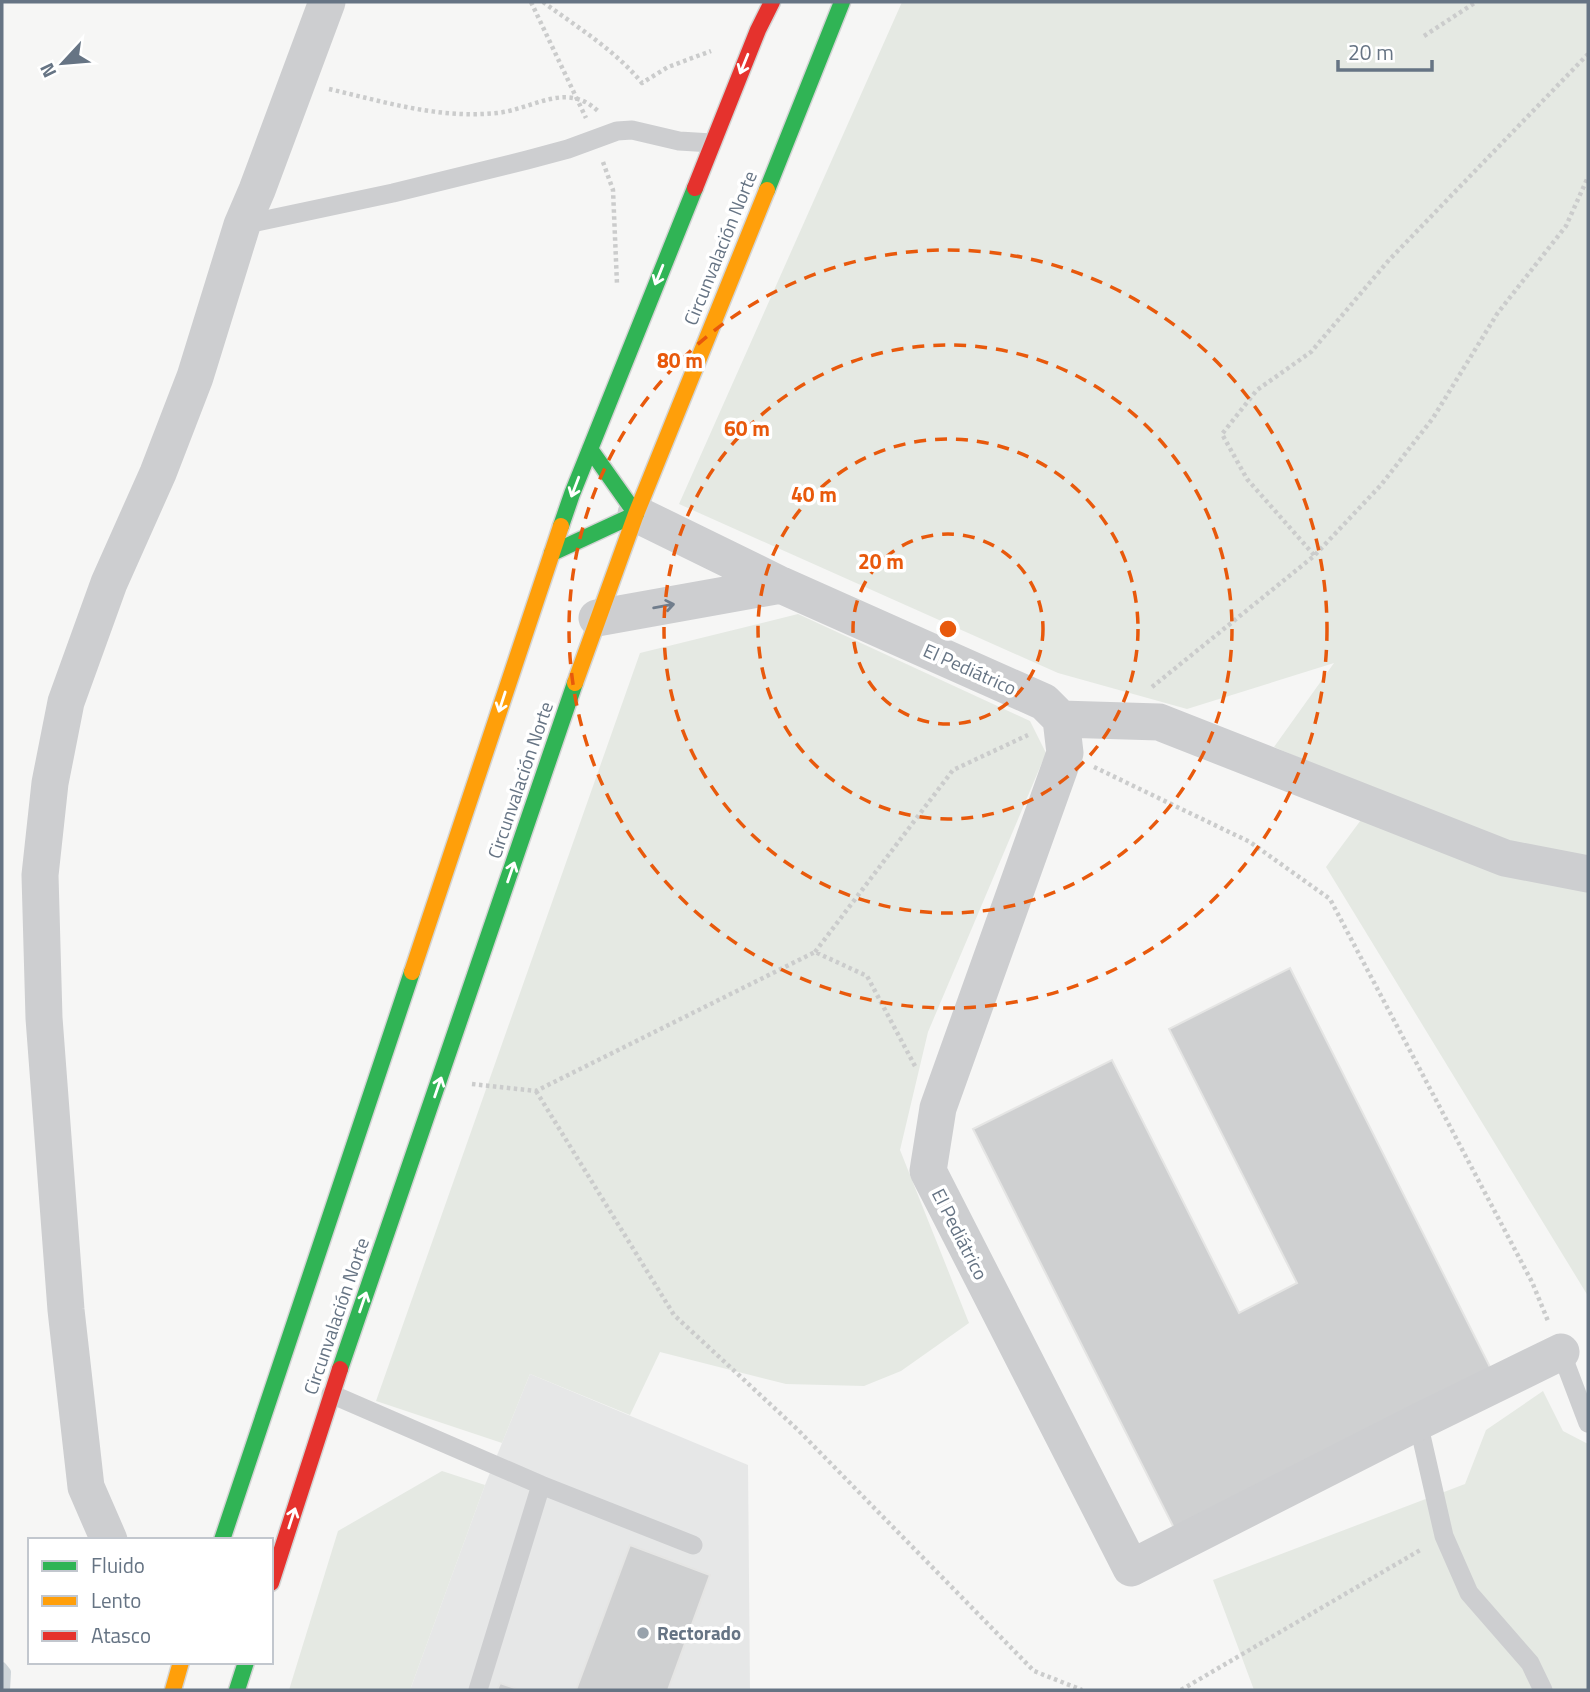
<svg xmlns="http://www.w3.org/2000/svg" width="1590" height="1692" viewBox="0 0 1590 1692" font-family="'Titillium Web',sans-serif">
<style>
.built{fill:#e6e7e7}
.grass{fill:#e5e9e3}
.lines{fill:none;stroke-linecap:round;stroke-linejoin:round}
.stream{stroke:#cdd4d8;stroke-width:10}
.building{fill:#cfd0d1;stroke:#e5e5e4;stroke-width:2}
.fast-casing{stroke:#d3d4d4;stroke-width:19}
.slow-casing{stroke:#d3d4d4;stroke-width:19}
.jam-casing{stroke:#d3d4d4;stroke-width:19}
.path{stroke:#cbcccc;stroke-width:4.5;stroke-dasharray:3.5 3.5;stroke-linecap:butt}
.lane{stroke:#cdced0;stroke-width:19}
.street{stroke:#cdced0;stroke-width:37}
.fast{stroke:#30b455;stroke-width:16}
.slow{stroke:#ff9f0a;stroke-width:16}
.jam{stroke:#e5322d;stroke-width:16}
.oneway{stroke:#fff}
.oneway2{stroke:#707d8c}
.ring{fill:none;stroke:#e8590c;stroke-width:3.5;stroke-dasharray:12 9}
.poi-dot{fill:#98a2ac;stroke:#fff;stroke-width:2.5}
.labels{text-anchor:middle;stroke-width:7;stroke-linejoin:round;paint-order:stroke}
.street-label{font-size:19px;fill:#667484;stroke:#fff}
.poi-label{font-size:19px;font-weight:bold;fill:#667484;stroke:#fff;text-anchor:start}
.centre{fill:#e8590c;stroke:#fff;stroke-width:3.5}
.ring-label{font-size:21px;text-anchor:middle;font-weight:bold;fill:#e8590c;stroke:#fff;stroke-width:7;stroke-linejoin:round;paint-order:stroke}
</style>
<rect width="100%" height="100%" fill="#f6f6f5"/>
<path class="built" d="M530,1374L748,1465L750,1690H410L485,1485Z"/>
<path class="grass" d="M902,2H1588V1296L1326,867L1381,793L1274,747L1334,663L1187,709L1058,673L679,504Z
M798,614L1030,721L1046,753L928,1032L900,1150L969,1323L901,1371L864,1386L786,1384L660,1352L630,1415L530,1374L502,1443L376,1401L640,653Z
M1543,1391L1563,1431L1588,1444V1690H1254L1213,1580L1465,1484L1486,1430Z
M442,1471L485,1485L410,1690H289L338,1531Z"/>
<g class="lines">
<path class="stream" d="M2,1667L6,1672L5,1690"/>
</g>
<path class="building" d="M1290,968L1494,1375L1177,1534L973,1129L1112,1060L1239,1313L1297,1283L1169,1029Z
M630,1545L710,1575L668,1690H576Z
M500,1683L520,1690H497Z"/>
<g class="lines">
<g class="fast-casing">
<path id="fast" d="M767,190L842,2
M561,526L572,494L695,188
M552,553L636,514L590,449
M340,1369L575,683
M222,1540L412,972
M237,1690L246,1662"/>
</g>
<g class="slow-casing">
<path id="slow" d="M575,683L636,514L767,190
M412,972L561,526
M173,1690L181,1662"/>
</g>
<g class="jam-casing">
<path id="jam" d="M695,188L758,30L772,2
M271,1583L340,1369"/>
</g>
<path class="path" d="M531,2L586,118
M543,2C577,27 615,50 642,83L668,67L711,51
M1424,36L1476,2
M329,89C385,102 439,119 497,113C534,109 566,81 598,111
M603,162L613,190L617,284
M1314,555L1247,479L1222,434L1257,390L1311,352L1389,260L1588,54
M1152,687L1314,556L1381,485L1433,418L1497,314L1566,226L1588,177
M1094,767L1250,842L1330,899L1532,1282L1548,1321
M815,952L953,770L1028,735
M472,1084L536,1091L815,952L867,976L916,1068
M536,1091L674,1315L797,1429L1034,1671L1082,1690
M1181,1690L1422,1549"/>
<path class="lane" d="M242,225L393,193L527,160L568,149L617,131L632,130L679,141L712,143
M1561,1352L1588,1423
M331,1394L541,1485L693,1545
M1418,1422L1444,1536L1469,1593L1530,1663L1543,1690
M478,1690L541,1485"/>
<path class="street" d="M636,514L781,585L1044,702L1061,719L1065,753L938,1108L928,1171L1131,1568L1418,1422L1561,1352
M597,618L781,585
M1061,719L1159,722L1505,858L1588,874
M109,1540L86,1487L66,1310L44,1018L40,875L50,783L66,702L109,583L158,473L195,377L242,225L257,190L327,2"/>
<use href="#fast" class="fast"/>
<use href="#slow" class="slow"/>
<use href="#jam" class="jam"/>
</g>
<defs><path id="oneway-shaft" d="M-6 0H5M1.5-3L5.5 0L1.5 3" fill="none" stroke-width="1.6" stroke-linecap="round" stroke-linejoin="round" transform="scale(1.75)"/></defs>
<g class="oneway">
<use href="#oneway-shaft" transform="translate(744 64) rotate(112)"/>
<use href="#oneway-shaft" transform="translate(659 275) rotate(112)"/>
<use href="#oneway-shaft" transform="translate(575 487) rotate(111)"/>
<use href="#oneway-shaft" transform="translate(502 702) rotate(108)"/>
<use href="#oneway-shaft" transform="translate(511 872) rotate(-71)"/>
<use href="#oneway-shaft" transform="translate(438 1087) rotate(-71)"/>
<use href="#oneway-shaft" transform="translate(363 1302) rotate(-71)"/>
<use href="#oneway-shaft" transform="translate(292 1518) rotate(-72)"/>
</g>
<use class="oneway2" href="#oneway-shaft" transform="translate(664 606) rotate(-10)"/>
<g class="ring">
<circle cx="948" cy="629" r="95"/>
<circle cx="948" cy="629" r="190"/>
<circle cx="948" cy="629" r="284"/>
<circle cx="948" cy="629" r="379"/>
</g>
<circle class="poi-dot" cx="643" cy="1633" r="7"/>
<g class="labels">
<g class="street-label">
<text transform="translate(720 248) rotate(-68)" y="7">Circunvalación Norte</text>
<text transform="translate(970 669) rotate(24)" y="7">El Pediátrico</text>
<text transform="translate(520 780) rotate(-71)" y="7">Circunvalación Norte</text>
<text transform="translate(960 1234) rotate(63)" y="7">El Pediátrico</text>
<text transform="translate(336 1316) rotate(-71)" y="7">Circunvalación Norte</text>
</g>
<g class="poi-label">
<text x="657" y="1640">Rectorado</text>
</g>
</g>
<circle cx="948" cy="629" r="10" class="centre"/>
<g class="ring-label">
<text x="680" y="368">80 m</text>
<text x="747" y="436">60 m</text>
<text x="814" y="502">40 m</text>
<text x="881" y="569">20 m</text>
</g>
<rect width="1590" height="1692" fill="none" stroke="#667484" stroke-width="7"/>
<rect x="28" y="1538" width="245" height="126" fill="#ffffff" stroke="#c2c7ce" stroke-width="2"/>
<rect x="42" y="1561" width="35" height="10" fill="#30b455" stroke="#c2c7ce" stroke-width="2"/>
<text x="91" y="1573" font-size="21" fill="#667484">Fluido</text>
<rect x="42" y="1596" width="35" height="10" fill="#ff9f0a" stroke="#c2c7ce" stroke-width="2"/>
<text x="91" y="1608" font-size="21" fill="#667484">Lento</text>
<rect x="42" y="1631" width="35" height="10" fill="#e5322d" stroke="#c2c7ce" stroke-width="2"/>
<text x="91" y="1643" font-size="21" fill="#667484">Atasco</text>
<g transform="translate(63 63) rotate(244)" stroke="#ffffff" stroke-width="5" paint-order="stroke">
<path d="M0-5L12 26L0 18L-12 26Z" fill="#667484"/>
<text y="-10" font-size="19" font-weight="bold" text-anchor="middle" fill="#667484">N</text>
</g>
<path d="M1338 60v10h94v-10" fill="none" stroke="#667484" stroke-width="3.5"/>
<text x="1348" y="60" font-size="21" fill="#667484" stroke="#ffffff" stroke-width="5" paint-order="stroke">20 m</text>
</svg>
